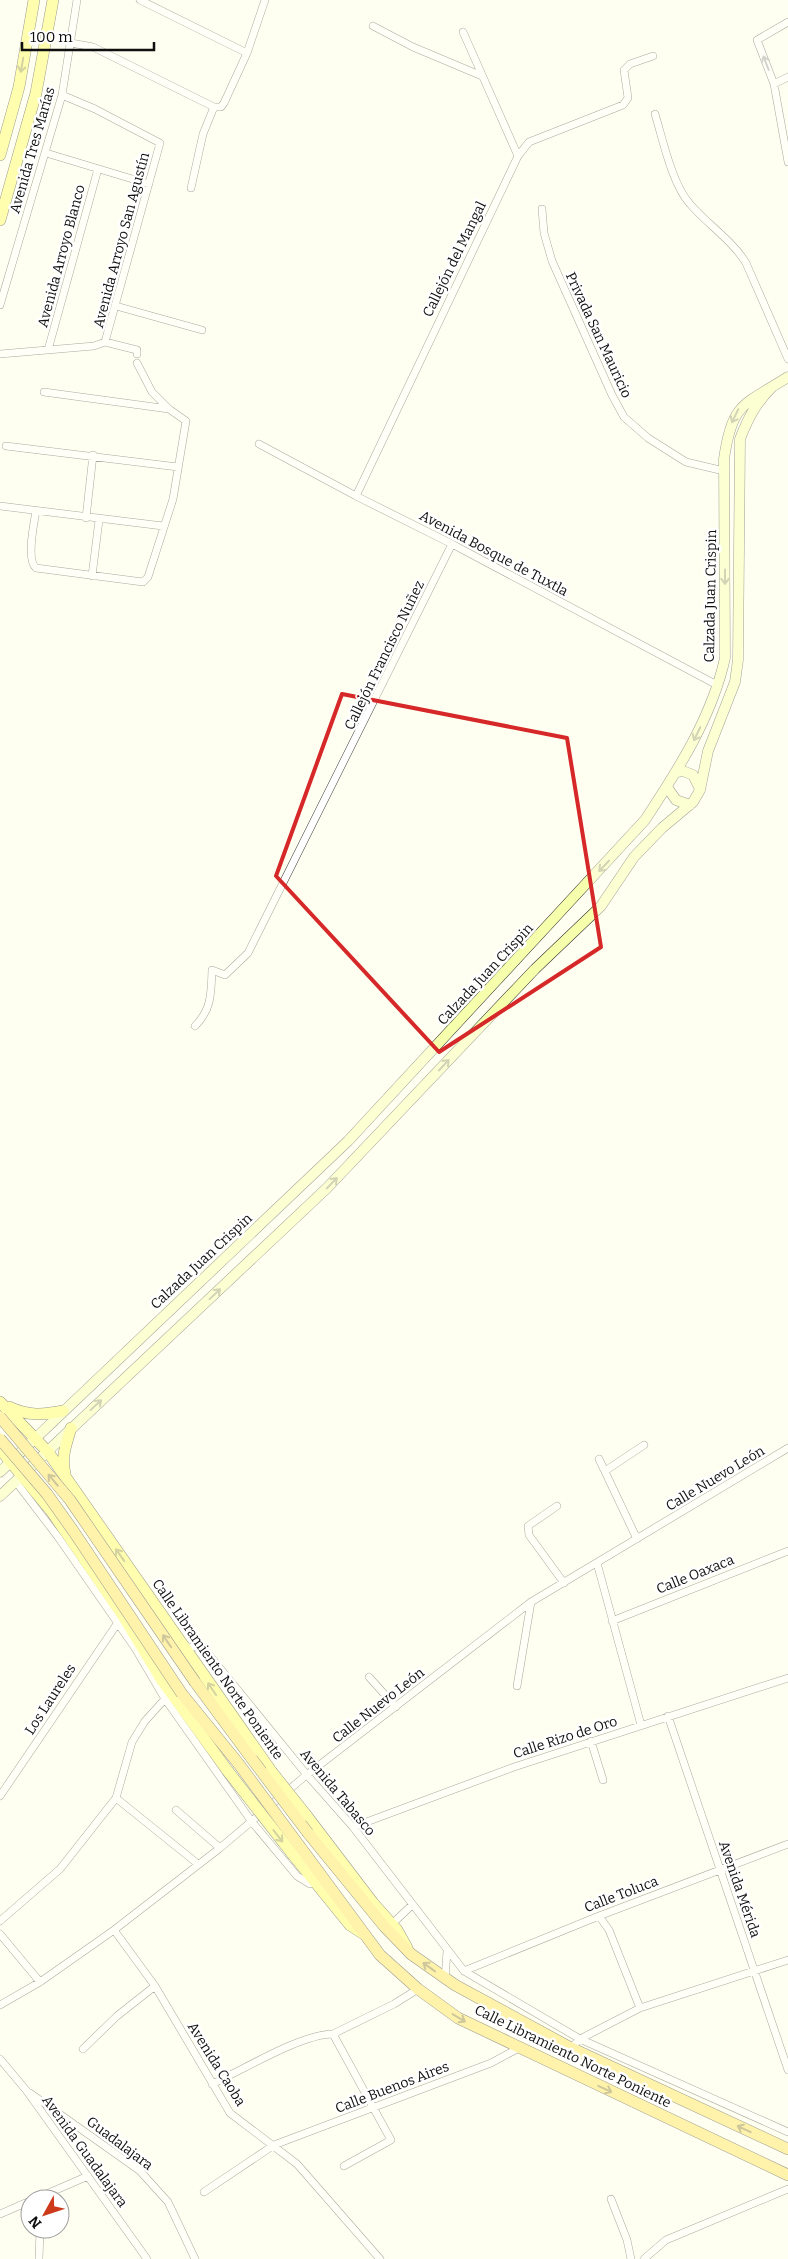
<svg xmlns="http://www.w3.org/2000/svg" width="788" height="2259" viewBox="0 0 788 2259" font-family="Bitter,serif">
<style>
.lines{fill:none;stroke-linecap:round;stroke-linejoin:round}
.minor-casing{stroke:#424242;stroke-width:8}
.secondary-casing{stroke:#313131;stroke-width:11}
.primary-casing{stroke:#202020;stroke-width:12}
.trunk-casing{stroke:#202020;stroke-width:12}
.minor{stroke:#fff;stroke-width:7}
.secondary{stroke:#f5ffac;stroke-width:10}
.primary{stroke:#fffc61;stroke-width:11}
.trunk{stroke:#ffe258;stroke-width:11}
.primary-bridge-casing{stroke:#202020;stroke-width:12;stroke-linecap:butt}
.trunk-bridge-casing{stroke:#202020;stroke-width:12;stroke-linecap:butt}
.primary-bridge{stroke:#fffc61;stroke-width:11}
.trunk-bridge{stroke:#ffe258;stroke-width:11}
.oneway{stroke:#9f9f9f}
.oneway2{stroke:#9f9d40}
.oneway3{stroke:#999f6d}
.oneway4{stroke:#938337}
.marked{fill:none;stroke:#d62828;stroke-width:4;stroke-linejoin:round}
.labels{text-anchor:middle;stroke-width:5;stroke-linejoin:round;paint-order:stroke}
.street-label{font-size:14px;fill:#0f0f0f;stroke:#fff}
</style>
<rect width="100%" height="100%" fill="#fffff1"/>
<g class="lines">
<g class="minor-casing">
<path id="minor" d="M140,0L247,53
M788,22L757,40L774,84L788,162
M373,26L413,47L482,76
M463,32L518,156
M71,43L93,47L214,107
M774,84L788,77
M62,95L95,109L160,143L105,342
M655,114C663,140 672,184 690,204C708,225 732,240 746,263L788,359
M46,153L149,184
M191,188L203,134L214,107H221L224,103L247,53L265,0
M542,209L544,233L552,261L612,395L624,417L648,438L686,462L724,471
M0,305L62,95L77,0
M116,306L202,330
M48,350L98,169
M0,354L94,346L105,342L137,350V354
M137,363L152,392L169,409
M259,444L356,496L452,544L717,685
M6,446L178,467
M356,496L518,156L529,142L623,105L628,98L624,70L630,64L653,56
M0,506L163,526
M36,511C34,523 26,560 36,568L143,582L148,577L173,499L186,421L169,409L44,392
M86,518L93,455
M92,576L99,520
M195,1026C212,1009 211,993 212,970L225,975L248,953L452,544
M599,1459L637,1539
M605,1471L644,1445
M16,1482L58,1537L135,1648L165,1699L252,1822L297,1876L310,1884L316,1882
M557,1506L528,1526L529,1535L564,1583
M597,1563L641,1725
M612,1621L788,1551
M183,1647H196L206,1651L307,1775L353,1827L464,1971L580,2039L788,2132
M369,1677L396,1707
M517,1686L531,1602
M668,1716L788,2070
M591,1741L603,1780
M0,1796L119,1621
M116,1798L198,1864
M176,1810L220,1848
M353,1827L514,1767L788,1678
M599,1916L609,1930L640,2008
M0,1921L60,1869L116,1798L132,1742L145,1721L165,1699
M392,1924L412,1905
M114,1930L155,1986L230,2113L297,2164L380,2259
M0,1934L40,1982
M464,1971L599,1916L788,1844
M445,1979L447,1951
M0,2005L40,1982L114,1930L220,1848L304,1777L531,1602L788,1448
M333,2034L391,2140L344,2166
M571,2048L580,2039L640,2008L788,1960
M83,2049L117,2016L155,1986
M0,2059L26,2090L147,2259
M212,2084C243,2070 301,2034 333,2034L394,2004L418,1989
M30,2093L140,2171L168,2202L195,2259
M204,2192L274,2145L491,2063L519,2048
M35,2199L88,2176
M611,2199L627,2240L631,2259
M0,2214L30,2201
M39,2259L40,2229
M644,2259L666,2240L788,2189"/>
</g>
<g class="secondary-casing">
<path id="secondary" d="M677,772L683,771L693,775L700,789
M667,787L676,800L690,805
M0,1472L348,1141L645,820C678,770 712,717 725,658L724,459C732,402 744,405 788,377
M0,1496L327,1188L535,969L601,906L634,857L662,828L693,802L700,790L708,751L735,682L738,660L740,439C748,418 756,403 772,387"/>
</g>
<g class="primary-casing">
<path id="primary" d="M0,155L19,87L34,0
M0,220L36,93L53,0
M0,1402L48,1452L271,1771
M9,1407C28,1416 43,1415 63,1411
M0,1449L52,1512L123,1616L161,1679L227,1770
M65,1474C61,1456 66,1445 71,1428
M306,1815L373,1903L397,1930L407,1948
M294,1856L350,1925L364,1934"/>
</g>
<g class="trunk-casing">
<path id="trunk" d="M195,1682L252,1759
M182,1694L238,1763
M308,1833L384,1926L411,1954L455,1985L571,2048L788,2149
M301,1848L380,1955L418,1989L458,2018L788,2175"/>
</g>
<use href="#minor" class="minor"/>
<use href="#secondary" class="secondary"/>
<use href="#primary" class="primary"/>
<use href="#trunk" class="trunk"/>
<g class="primary-bridge-casing">
<path id="primary-bridge" d="M227,1770L294,1856
M271,1771L306,1815"/>
</g>
<g class="trunk-bridge-casing">
<path id="trunk-bridge" d="M0,1417L70,1500L195,1682
M0,1439L47,1494L74,1532L182,1694
M252,1759L308,1833
M238,1763L301,1848"/>
</g>
<use href="#primary-bridge" class="primary-bridge"/>
<use href="#trunk-bridge" class="trunk-bridge"/>
</g>
<defs><path id="oneway-shaft" d="M-6 0H5M1.5-3L5.5 0L1.5 3" fill="none" stroke-width="1.6" stroke-linecap="round" stroke-linejoin="round" transform="scale(1.25)"/></defs>
<use class="oneway" href="#oneway-shaft" transform="translate(766 63) rotate(-111)"/>
<g class="oneway2">
<use href="#oneway-shaft" transform="translate(22 65) rotate(100)"/>
<use href="#oneway-shaft" transform="translate(120 1555) rotate(-125)"/>
<use href="#oneway-shaft" transform="translate(212 1689) rotate(-124)"/>
<use href="#oneway-shaft" transform="translate(278 1836) rotate(52)"/>
</g>
<g class="oneway3">
<use href="#oneway-shaft" transform="translate(735 416) rotate(116)"/>
<use href="#oneway-shaft" transform="translate(725 577) rotate(90)"/>
<use href="#oneway-shaft" transform="translate(697 734) rotate(116)"/>
<use href="#oneway-shaft" transform="translate(604 866) rotate(133)"/>
<use href="#oneway-shaft" transform="translate(444 1065) rotate(-47)"/>
<use href="#oneway-shaft" transform="translate(332 1183) rotate(-46)"/>
<use href="#oneway-shaft" transform="translate(215 1294) rotate(-43)"/>
<use href="#oneway-shaft" transform="translate(96 1405) rotate(-43)"/>
</g>
<g class="oneway4">
<use href="#oneway-shaft" transform="translate(53 1480) rotate(-130)"/>
<use href="#oneway-shaft" transform="translate(167 1641) rotate(-124)"/>
<use href="#oneway-shaft" transform="translate(429 1967) rotate(-144)"/>
<use href="#oneway-shaft" transform="translate(459 2018) rotate(31)"/>
<use href="#oneway-shaft" transform="translate(605 2089) rotate(25)"/>
<use href="#oneway-shaft" transform="translate(744 2129) rotate(-155)"/>
</g>
<path d="M0 0H788V2259H0ZM342,694L567,738L601,947L439,1052L276,876Z" fill="#fffff1" fill-opacity=".55" fill-rule="evenodd"/>
<path class="marked" d="M342,694L567,738L601,947L439,1052L276,876Z"/>
<g class="labels">
<g class="street-label">
<text transform="translate(32 150) rotate(-74)" y="5">Avenida Tres Marías</text>
<text transform="translate(121 240) rotate(-75)" y="5">Avenida Arroyo San Agustín</text>
<text transform="translate(61 256) rotate(-75)" y="5">Avenida Arroyo Blanco</text>
<text transform="translate(454 259) rotate(-64)" y="5">Callejón del Mangal</text>
<text transform="translate(599 335) rotate(65)" y="5">Privada San Mauricio</text>
<text transform="translate(494 553) rotate(28)" y="5">Avenida Bosque de Tuxtla</text>
<text transform="translate(710 596) rotate(-89)" y="5">Calzada Juan Crispin</text>
<text transform="translate(384 655) rotate(-64)" y="5">Callejón Francisco Nuñez</text>
<text transform="translate(485 974) rotate(-47)" y="5">Calzada Juan Crispin</text>
<text transform="translate(201 1261) rotate(-43)" y="5">Calzada Juan Crispin</text>
<text transform="translate(715 1478) rotate(-31)" y="5">Calle Nuevo León</text>
<text transform="translate(695 1574) rotate(-22)" y="5">Calle Oaxaca</text>
<text transform="translate(218 1669) rotate(55)" y="5">Calle Libramiento Norte Poniente</text>
<text transform="translate(50 1699) rotate(-57)" y="5">Los Laureles</text>
<text transform="translate(378 1705) rotate(-38)" y="5">Calle Nuevo León</text>
<text transform="translate(565 1737) rotate(-18)" y="5">Calle Rizo de Oro</text>
<text transform="translate(338 1792) rotate(50)" y="5">Avenida Tabasco</text>
<text transform="translate(740 1889) rotate(71)" y="5">Avenida Mérida</text>
<text transform="translate(621 1894) rotate(-21)" y="5">Calle Toluca</text>
<text transform="translate(573 2056) rotate(26)" y="5">Calle Libramiento Norte Poniente</text>
<text transform="translate(217 2064) rotate(58)" y="5">Avenida Caoba</text>
<text transform="translate(392 2087) rotate(-21)" y="5">Calle Buenos Aires</text>
<text transform="translate(120 2143) rotate(37)" y="5">Guadalajara</text>
<text transform="translate(85 2151) rotate(54)" y="5">Avenida Guadalajara</text>
</g>
</g>
<g transform="translate(45 2214) rotate(230)"><circle r="24" fill="#ffffff" stroke="#9f9f9f"/>
<path d="M0-4L9 19L0 12L-9 19Z" fill="#cc3a1a"/>
<text y="-8" font-size="14" font-weight="bold" text-anchor="middle" fill="#0f0f0f">N</text>
</g>
<path d="M22 42v8h132v-8" fill="none" stroke="#0f0f0f" stroke-width="2.5"/>
<text x="30" y="42" font-size="15" fill="#0f0f0f" stroke="#ffffff" stroke-width="4" paint-order="stroke">100 m</text>
</svg>
